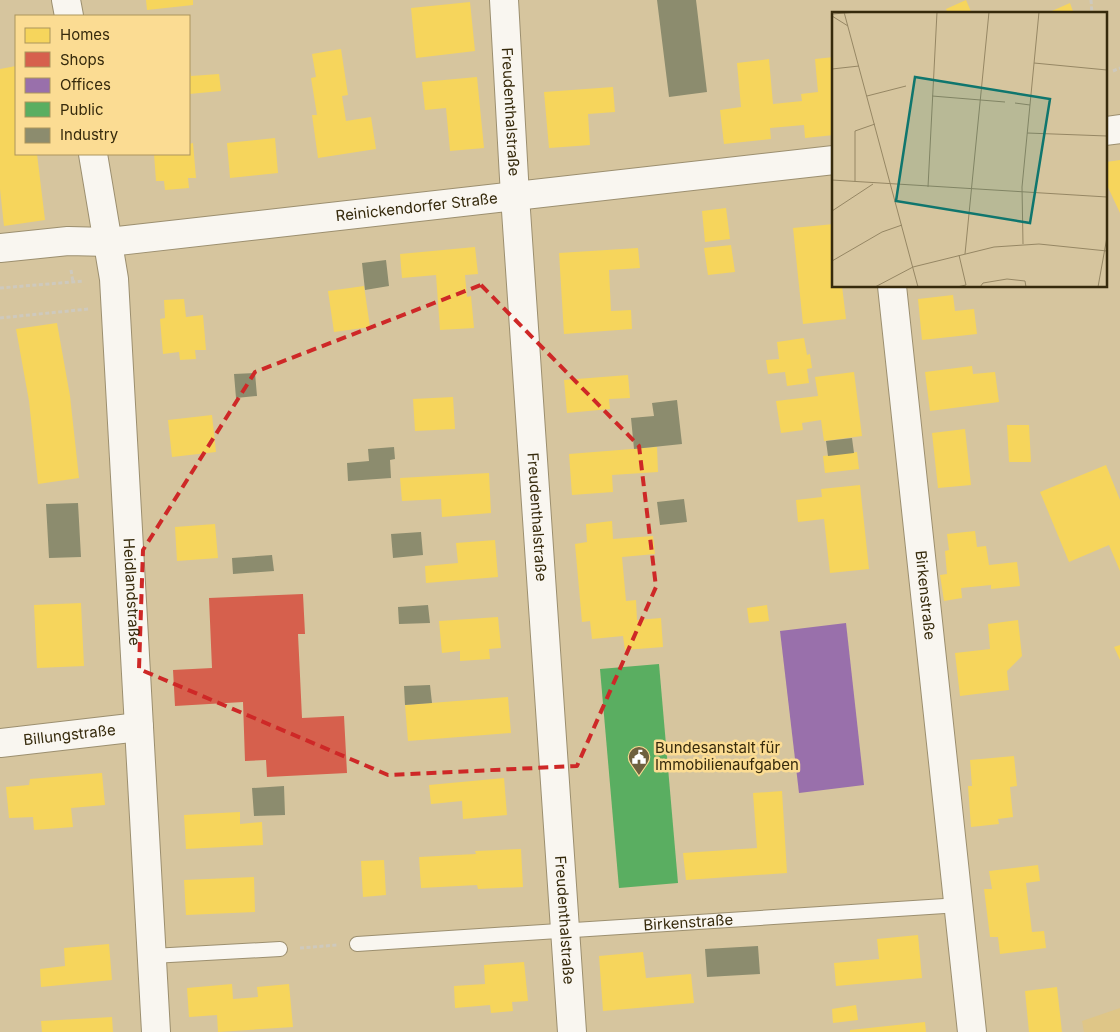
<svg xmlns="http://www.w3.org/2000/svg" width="1120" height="1032" viewBox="0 0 1120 1032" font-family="Inter,sans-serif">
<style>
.built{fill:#dfc687}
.homes{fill:#f6d55c}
.shops{fill:#d6604d}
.offices{fill:#9970ab}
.public{fill:#5aae61}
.industry{fill:#8c8c6e}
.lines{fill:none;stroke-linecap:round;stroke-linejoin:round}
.service-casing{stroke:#9c8f6f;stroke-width:16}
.minor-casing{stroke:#9c8f6f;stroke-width:30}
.path{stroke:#cec9bd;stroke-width:3;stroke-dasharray:4 2.5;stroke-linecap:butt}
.service{stroke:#f9f6f0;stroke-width:14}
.minor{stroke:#f9f6f0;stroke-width:28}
.marked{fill:none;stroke:#ce2827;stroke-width:4;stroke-dasharray:10 6;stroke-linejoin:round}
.labels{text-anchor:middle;stroke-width:5;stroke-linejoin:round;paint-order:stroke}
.street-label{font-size:15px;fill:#362a0c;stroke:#fbdc93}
.poi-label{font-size:15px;fill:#362a0c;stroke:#fbdc93;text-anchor:start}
.inset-road{fill:none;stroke:#968764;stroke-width:1}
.view{fill:#0f766e;fill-opacity:0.15;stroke:#0f766e;stroke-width:2.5}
.inset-edge{fill:none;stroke:#362a0c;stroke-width:2.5}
</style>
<rect width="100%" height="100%" fill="#d6c59e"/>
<path class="built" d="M1120,1008V1032H1084L1082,1021Z"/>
<path class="homes" d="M146,0H193V5L147,10Z
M966,0L972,14H948L946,9Z
M470,2L475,51L416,58L411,8Z
M1070,3L1074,14H1045Z
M341,49L348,95L342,96L346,121L371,117L376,149L318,158L312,115H317L311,78L316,77L312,54Z
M834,57V135L805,138L804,125L770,128L771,139L724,144L720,110L741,107L737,63L769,59L773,104L802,101L801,94L818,92L815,59Z
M16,66V154H37L45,220L4,226L0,189V69Z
M189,66L191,76L219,74L221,91L189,94Z
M477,77L484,148L450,151L446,108L425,110L422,82Z
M613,87L615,112L588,114L590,145L549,148L544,92Z
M275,138L278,173L230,178L227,143Z
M193,143L196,178H188L189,188L165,190L164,181H156L154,154H189V144Z
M1120,160V213L1106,183V162Z
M726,208L730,239L705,242L702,211Z
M834,224V286H842L846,319L803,324L793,228Z
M731,245L735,272L708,275L704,248Z
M475,247L478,274L465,275L467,297L471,296L474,328L440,330L436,275L402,278L400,254Z
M638,248L640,268L609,270L611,311L631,310L632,329L564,334L559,253Z
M364,286L370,327L334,332L328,291Z
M953,295L955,311L974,309L977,334L922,340L918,299Z
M184,299L186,317L203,315L206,350H195L196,359L180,360L179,352L163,354L160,319L165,318L164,300Z
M57,323L70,396L79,478L38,484L29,401L16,329Z
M804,338L807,355L810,354L812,368L807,369L809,383L787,386L785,372L768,374L766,360L779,359L777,342Z
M972,366L973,374L995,372L999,402L930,411L925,372Z
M854,372L862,436L824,441L821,420L802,423L803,430L781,433L776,401L818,396L815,377Z
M628,375L630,398L609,399L610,409L567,413L564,380Z
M453,397L455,429L415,431L413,399Z
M212,415L216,452L172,457L168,420Z
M1007,425H1029L1031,462H1009Z
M965,429L971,485L938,488L932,433Z
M657,447L658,472L612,475L613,492L572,495L569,454Z
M857,452L859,469L825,473L823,456Z
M1106,465L1120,500V571L1109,545L1069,562L1040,492Z
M489,473L491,513L442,517L441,499L402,501L400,478Z
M860,485L869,569L830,573L824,519L798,522L796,500L822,497L821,489Z
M612,521L613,539L653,536L655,554L622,557L626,601L636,600L637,620L661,618L663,647L625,650L623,636L592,639L590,621L582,622L575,544L587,542L586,524Z
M215,524L218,558L177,561L175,527Z
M975,531L977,547L986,546L989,565L1017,562L1020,586L991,589V585L961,588L962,598L944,601L940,575L947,574L945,551L949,550L947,534Z
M495,540L498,577L426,583L425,566L458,563L456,543Z
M81,603L84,666L37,668L34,605Z
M767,605L769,621L749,623L747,608Z
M498,617L501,648L489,649L490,659L460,661V651L442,653L439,621Z
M1018,620L1022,656L1007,671L1009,690L960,696L955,653L990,649L988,624Z
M1120,645V660L1114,647Z
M508,697L511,733L408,741L405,705Z
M1014,756L1017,786L1010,787L1013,817L998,819L999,824L971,827L968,786H972L970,760Z
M102,773L105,805L71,808L73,827L34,830L33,817L9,818L6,787L29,785L30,779Z
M504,778L507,815L463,819L462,801L431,804L429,785Z
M782,791L787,873L686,880L683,853L757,848L753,793Z
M240,812V824L262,822L263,845L186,849L184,815Z
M521,849L523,887L478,889L477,885L421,888L419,857L476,854L475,851Z
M384,860L386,895L363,897L361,861Z
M1038,865L1040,881L1026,883L1032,932L1044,931L1046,948L1000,954L998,937H990L984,889H992L989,871Z
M254,877L255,912L186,915L184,880Z
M918,935L922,978L836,986L834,963L879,959L877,939Z
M109,944L112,980L41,987L40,969L65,966L64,948Z
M643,952L646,978L691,974L694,1003L603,1011L599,956Z
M524,962L528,1001L512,1002L513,1011L491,1013L490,1005L455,1008L454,986L485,984L484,965Z
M232,984L233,999L258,997L257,987L289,984L293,1027L218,1032L217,1015L189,1017L187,988Z
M1057,987L1062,1032H1029L1025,991Z
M856,1005L858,1020L833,1023L832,1009Z
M112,1017L113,1032H42L41,1021Z
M925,1022L926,1032H850V1030Z"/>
<path class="shops" d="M303,594L305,634H298L302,718L344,716L347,773L267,777L266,760L245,761L243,702L175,706L173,670L212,668L209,598Z"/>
<path class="offices" d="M846,623L864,785L799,793L780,631Z"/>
<path class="public" d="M659,664L678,883L619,888L600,669Z"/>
<path class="industry" d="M657,0H696L707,92L669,97Z
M386,260L389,286L365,290L362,263Z
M255,373L257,396L236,398L234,374Z
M677,400L682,444L634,449L631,418L654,416L652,403Z
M852,438L854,453L828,456L826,441Z
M394,447L395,459L390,460L391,478L348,481L347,463L369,461L368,449Z
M684,499L687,522L660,525L657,502Z
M78,503L81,557L49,558L46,504Z
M421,532L423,555L393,558L391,534Z
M272,555L274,571L233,574L232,558Z
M428,605L430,623L399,624L398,607Z
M430,685L432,703L405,705L404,686Z
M284,786L285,815L254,816L252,788Z
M758,946L760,974L707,977L705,949Z"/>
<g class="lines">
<g class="service-casing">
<g id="service">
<path id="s1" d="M357,944L960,905"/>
<path d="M152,956L280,949"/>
</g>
</g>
<g class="minor-casing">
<g id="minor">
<path d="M66,0L69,16"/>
<path id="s2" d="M504,0L515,196L572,1032"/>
<path d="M1106,131L1120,129"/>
<path id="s3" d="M93,154L114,279L156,1032"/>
<path id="s4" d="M0,248L68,241L109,242L834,160"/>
<path id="s5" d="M892,286L972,1032"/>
<path id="s6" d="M0,743L139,727"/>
</g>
</g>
<path class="path" d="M1091,0L1092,14
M1113,71L1120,68
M71,270L73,282
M0,288L84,281
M0,318L88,309
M300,948L337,945"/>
<use href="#service" class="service"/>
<use href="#minor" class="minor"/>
</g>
<path class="marked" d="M481,285L639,446L656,587L577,766L388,775L139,669L143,550L255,372Z"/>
<defs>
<g id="civic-pin" transform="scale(1.125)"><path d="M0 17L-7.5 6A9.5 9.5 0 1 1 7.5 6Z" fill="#6e603f" stroke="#fbdc93"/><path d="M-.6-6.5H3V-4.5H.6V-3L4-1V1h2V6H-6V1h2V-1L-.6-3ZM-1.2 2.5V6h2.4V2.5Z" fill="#fff"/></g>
</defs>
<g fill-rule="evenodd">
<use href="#civic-pin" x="639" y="757"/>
</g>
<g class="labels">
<g class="street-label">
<text dy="5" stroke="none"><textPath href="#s2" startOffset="112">Freudenthalstraße</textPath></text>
<text dy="5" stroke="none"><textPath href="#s4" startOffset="419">Reinickendorfer Straße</textPath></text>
<text dy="5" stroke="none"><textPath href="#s2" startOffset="518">Freudenthalstraße</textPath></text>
<text dy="5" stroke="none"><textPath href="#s3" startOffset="440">Heidlandstraße</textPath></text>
<text dy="5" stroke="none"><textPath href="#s5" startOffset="311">Birkenstraße</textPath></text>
<text dy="5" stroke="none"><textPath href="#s6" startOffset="70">Billungstraße</textPath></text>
<text dy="5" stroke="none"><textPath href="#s2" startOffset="922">Freudenthalstraße</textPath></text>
<text dy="5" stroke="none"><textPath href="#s1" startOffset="332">Birkenstraße</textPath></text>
</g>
<g class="poi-label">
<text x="655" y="753">Bundesanstalt für<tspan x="655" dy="17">Immobilienaufgaben</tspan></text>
</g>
</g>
<g transform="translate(832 12)">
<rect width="275" height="275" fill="#d6c59e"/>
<path class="inset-road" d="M12,0L86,275M0,2L26,0M0,4L16,14M202,51L275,58M0,57L27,54M35,84L74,74M100,84L173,90M183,91L198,93M195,121L275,124M0,168L275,185M23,170V119L43,112M96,175L105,0M0,199L41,172M191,232L190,175L207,0M133,242L157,0M0,249L50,220L70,213M43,275L81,255L162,235L207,232L275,239M125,275L134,273L127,243M148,275L151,271L175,267L193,269L194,275M266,275L275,225"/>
<path class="view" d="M83,65L218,87L198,211L64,189Z"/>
<rect width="275" height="275" class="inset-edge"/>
</g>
<rect x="15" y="15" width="175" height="140" fill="#fbdc93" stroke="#ac955d"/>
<rect x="25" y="28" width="25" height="15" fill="#f6d55c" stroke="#ac955d"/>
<text x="60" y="40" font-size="15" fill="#362a0c">Homes</text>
<rect x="25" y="52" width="25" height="15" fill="#d6604d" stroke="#ac955d"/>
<text x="60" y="65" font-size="15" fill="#362a0c">Shops</text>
<rect x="25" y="78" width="25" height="15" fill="#9970ab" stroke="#ac955d"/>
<text x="60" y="90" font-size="15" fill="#362a0c">Offices</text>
<rect x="25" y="102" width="25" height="15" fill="#5aae61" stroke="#ac955d"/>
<text x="60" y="115" font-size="15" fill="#362a0c">Public</text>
<rect x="25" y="128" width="25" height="15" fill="#8c8c6e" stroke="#ac955d"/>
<text x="60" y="140" font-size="15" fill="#362a0c">Industry</text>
</svg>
